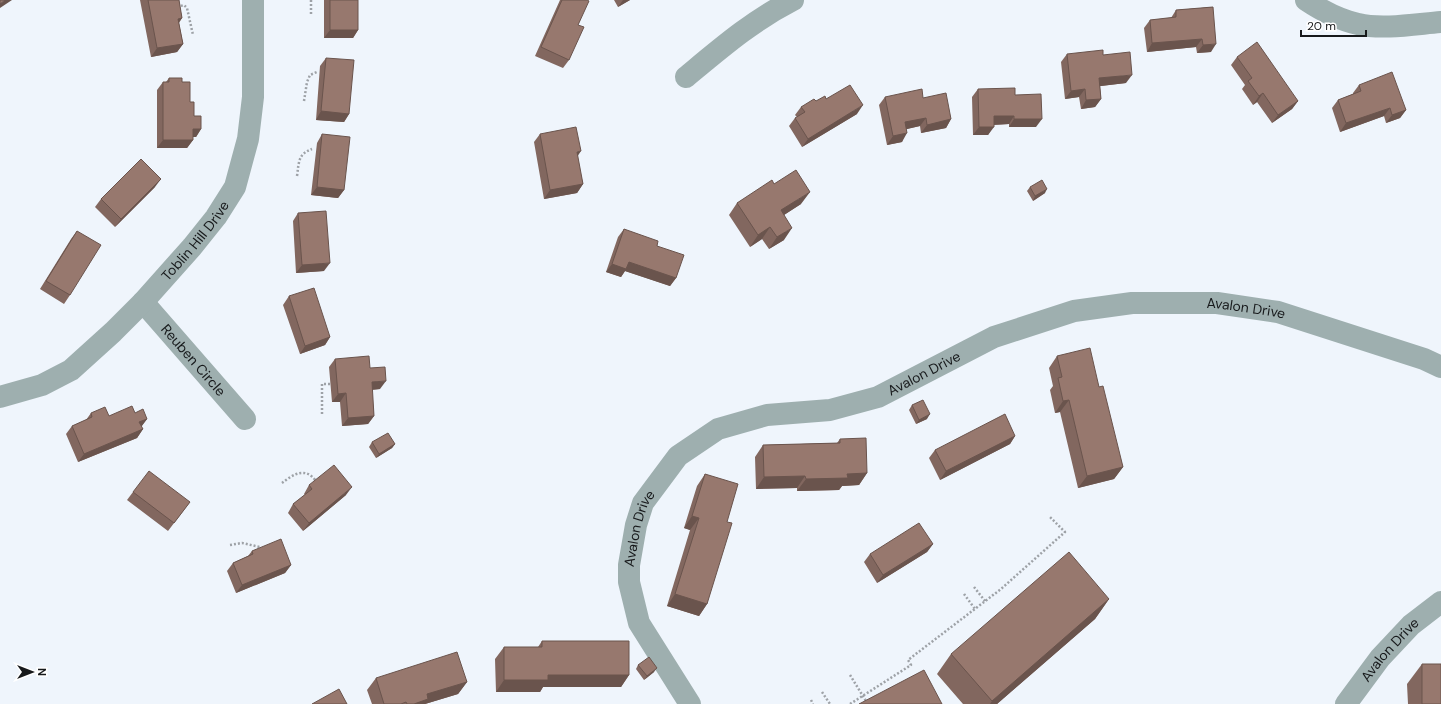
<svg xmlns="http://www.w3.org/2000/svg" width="1441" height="704" viewBox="0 0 1441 704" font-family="'DM Sans',sans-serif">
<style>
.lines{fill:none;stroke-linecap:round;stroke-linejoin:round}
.path{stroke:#9ea2a7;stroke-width:2.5;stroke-dasharray:2 2;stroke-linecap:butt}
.minor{stroke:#9eafaf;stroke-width:22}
.wall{fill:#82675f}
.shaded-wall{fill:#6a544d}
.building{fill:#97786e;stroke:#6a544d}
.labels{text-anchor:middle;stroke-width:3.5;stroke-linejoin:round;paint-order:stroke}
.street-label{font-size:14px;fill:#17191b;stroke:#fff}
</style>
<rect width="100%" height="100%" fill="#eff5fc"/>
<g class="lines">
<path class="path" d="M311,0V16
M177,7L184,5L187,8L193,35
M304,101L307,82L310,75L317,72
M297,176C299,162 298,154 312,149
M322,414V384H330
M282,483C290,477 300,469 310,475C312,476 315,480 317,482
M230,545L242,543L260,547L261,550
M974,587L985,601
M964,594L975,609
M850,675L866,701
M822,692L830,704
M811,700L813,704
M850,704L911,665L908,660L1001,589L1065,532L1049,516"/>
<g class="minor">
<path d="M1306,0C1321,10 1340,20 1358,24C1382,30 1416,24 1441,22"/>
<path d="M686,77C721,48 752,21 793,0"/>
<path id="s1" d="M143,302L245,419"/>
<path id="s2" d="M0,397L42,385L71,370L113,332L143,302L192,247L216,217L235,187L248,139L253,97V0"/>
<path id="s3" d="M690,704L639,623L629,582V565L636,525L643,503L678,456L718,429L767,415L830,410L878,397L994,337L1074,311L1132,303H1217L1278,312L1424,359L1441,367"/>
<path id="s4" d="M1346,704L1380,658L1411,625L1441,602"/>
</g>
</g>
<path class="wall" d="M140,0H179L182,18L179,23L183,44L177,52L151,57Z
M324,0H358V30L353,38H324Z
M560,0H587L578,25L569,60L563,68L535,56Z
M614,0H630L618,7Z
M1213,7L1211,52L1197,53L1196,47L1147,52L1144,28L1150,20L1171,18L1176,10Z
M1067,54L1103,55L1126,83L1100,86L1101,99L1095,107L1081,109L1079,97L1065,99L1061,62Z
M1237,57L1298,101L1292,109L1272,123L1257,102L1253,105L1242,89L1245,85L1231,65Z
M326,58L349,114L344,122L316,120L320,66Z
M169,78L182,82L190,102L194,116L201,129L196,137H193V140L187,148H157V90L163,82H166Z
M1359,85L1406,110L1400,118L1386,123L1384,116L1340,132L1332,108L1338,100L1353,94V93Z
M978,89L1015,95L1036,127H1009V124L994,125L988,135H973L972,97Z
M885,97L923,98L951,119L946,128L921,133L920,126L906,129L902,142L887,145L879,105Z
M826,99L857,114L802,147L789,126L795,118L797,117L795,115L801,107L816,101Z
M322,134L344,190L338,198L311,195L317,143Z
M540,134L577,156L583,184L577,193L544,199L534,142Z
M774,184L801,204L784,215V240L769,249L762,239L750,247L729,215L737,203Z
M155,187L115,227L95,207L101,199Z
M1030,187L1045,193L1033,201L1027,191Z
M298,213L324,271L296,273L293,221Z
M624,229L657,246L676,278L670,286L625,271L621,277L606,272L618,237Z
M77,231L70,295L64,304L40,289L71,239Z
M289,296L330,337L325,345L300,354L283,305Z
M1057,356L1099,387L1123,467L1114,479L1078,488L1060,412L1055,413L1050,390L1053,386L1049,368Z
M335,359L370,368L380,389L372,390L374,416L368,424L342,426L340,402H332L329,367Z
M912,405L927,419L916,424L909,410Z
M91,413L109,416L135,413L147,419L141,427L143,429L137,438L78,462L66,434L72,426L86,420Z
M1015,436L1010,444L940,480L929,458L935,450Z
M840,439L867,473L859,485L842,486L839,490L797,491V488L756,489L755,457L763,445L837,443Z
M372,442L395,444L392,448L376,458L369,447Z
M705,474L727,522L707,604L699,616L667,606L690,530L684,528L697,486Z
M309,485L346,495L303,531L288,513L293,504L305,495L304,494Z
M133,492L190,502L168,531L127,500Z
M933,544L927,552L877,583L864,562L870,554Z
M252,551L291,565L285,573L236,593L227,571L233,563L248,556Z
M1109,599L1095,619L997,704H963L937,674L951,654Z
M542,641L629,675L621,687H543L540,692H496L495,659L504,647H538Z
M1422,664L1441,704H1408L1407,684Z
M638,665L654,672L644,680L636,669Z
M376,678L467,682L458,694L425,704H372L367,690Z"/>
<path class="shaded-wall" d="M5,0H12L0,8V4Z
M623,0H630L618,7Z
M182,18L176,26L178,19Z
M330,30H358L353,38H324Z
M1202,39L1196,47L1147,52L1152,43Z
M183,44L177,52L151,57L157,48Z
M1216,44L1211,52L1197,53L1203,45Z
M1132,75L1126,83L1093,87L1099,78Z
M1085,89L1079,97L1065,99L1071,91Z
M1263,93L1257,102L1253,105L1259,96Z
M1101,99L1095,107L1081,109L1086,100Z
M1298,101L1292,109L1272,123L1278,115Z
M863,105L857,114L802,147L808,139Z
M1390,108L1384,116L1340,132L1346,123Z
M1406,110L1400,118L1386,123L1392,115Z
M321,111L349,114L344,122L316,120Z
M994,116H1014L1009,124L988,125Z
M926,118L920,126L899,131L905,122Z
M951,119L946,128L921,133L927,125Z
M1014,119H1042L1036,127H1009Z
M979,127H994L988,135H973Z
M193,129H201L196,137H187Z
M907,133L902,142L887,145L893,136Z
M163,140H193L187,148H157Z
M581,151L575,160L577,152Z
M161,179L155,187L115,227L121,219Z
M583,184L577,193L544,199L550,190Z
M317,187L344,190L338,198L311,195Z
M1047,189L1045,193L1033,201L1035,196Z
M810,192L801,204L773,222L781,210Z
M770,227L762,239L750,247L758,235Z
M792,228L784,240L769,249L777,237Z
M629,262L676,278L670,286L625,271L621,277L606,272L612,264Z
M330,263L324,271L296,273L302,265Z
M330,337L325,345L300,354L305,346Z
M386,381L380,389L366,390L372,382Z
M346,393L340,402H332L338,394Z
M1069,400L1060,412L1055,413L1063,401Z
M930,414L927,419L916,424L919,420Z
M374,416L368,424L342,426L348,418Z
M147,419L141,427L139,422Z
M143,429L137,438L78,462L84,454Z
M1015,436L1010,444L940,480L946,471Z
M395,444L392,448L376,458L379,454Z
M1123,467L1114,479L1078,488L1087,476Z
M867,473L859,485L842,486L839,490L797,491L806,479L847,474Z
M805,476L797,488L756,489L764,477Z
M352,487L346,495L303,531L309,523Z
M692,516L699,518L690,530L684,528Z
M933,544L927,552L877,583L883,575Z
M291,565L285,573L236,593L242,585Z
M675,594L707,604L699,616L667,606Z
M1109,599L1095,619L997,704H990L992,701Z
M657,668L654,672L644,680L647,676Z
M548,675H629L621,687H543L540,692H496L504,680Z
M467,682L458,694L425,704H414L427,694Z"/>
<path class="building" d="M0,0H5L0,4Z
M148,0H179L182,18L178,19L183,44L157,48Z
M330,0H358V30H330Z
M562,0H587L589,1L578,25L584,27L569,60L541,47Z
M1213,7L1216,44L1203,45L1202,39L1152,43L1150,20L1176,17V10Z
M1257,42L1298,101L1278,115L1263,93L1259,96L1248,81L1252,78L1237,57Z
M1103,50V55L1130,52L1132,75L1099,78L1101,99L1086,100L1085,89L1071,91L1067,54Z
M326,58L354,60L349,114L321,111Z
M1392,72L1406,110L1392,115L1390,108L1346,123L1338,100L1361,91L1359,85Z
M169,78H182V82H190V102H194V116H201V129H193V140H163V82H169Z
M850,85L863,105L808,139L795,118L805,112L801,107L814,99L816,101L825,96L826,99Z
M1015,88V95L1041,94L1042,119H1014V116H994V127H979L978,89Z
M922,89L923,98L946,93L951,119L927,125L926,118L905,122L907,133L893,136L885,97Z
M576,127L581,151L577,152L583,184L550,190L540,134Z
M322,134L350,137L344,190L317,187Z
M141,159L161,179L121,219L101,199Z
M796,170L810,192L781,210L792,228L777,237L770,227L758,235L737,203L772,180L774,184Z
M1042,180L1047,189L1035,196L1030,187Z
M326,211L330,263L302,265L298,213Z
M624,229L658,241L657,246L684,255L676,278L629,262L626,269L612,264Z
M77,231L101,245L70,295L46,281Z
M314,288L330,337L305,346L289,296Z
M1090,348L1099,387L1103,386L1123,467L1087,476L1069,400L1063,401L1058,378L1062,377L1057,356Z
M369,356L370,368L385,367L386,381L372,382L374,416L348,418L346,393L338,394L335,359Z
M923,400L930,414L919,420L912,405Z
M132,406L135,413L143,409L147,419L139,422L143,429L84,454L72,426L92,417L91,413L105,407L109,416Z
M1005,414L1015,436L946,471L935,450Z
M388,433L395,444L379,454L372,442Z
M866,438L867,473L847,474L848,478L806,479L805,476L764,477L763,445L840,443V439Z
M334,465L352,487L309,523L293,504L312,489L309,485Z
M149,471L190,502L174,523L133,492Z
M705,474L738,484L727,522L732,523L707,604L675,594L699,518L692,516Z
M919,523L933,544L883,575L870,554Z
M281,539L291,565L242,585L233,563L253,554L252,551Z
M1069,552L1109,599L992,701L951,654Z
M542,641H629V675H548V680H504V647H542Z
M457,652L467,682L427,694L428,699L414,704H407L406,702L401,704H384L376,678Z
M649,657L657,668L647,676L638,665Z
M1422,664H1441V704H1422Z
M924,670L942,704H859Z
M339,689L347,704H312Z"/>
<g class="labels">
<g class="street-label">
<text dy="5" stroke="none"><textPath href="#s2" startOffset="256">Toblin Hill Drive</textPath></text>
<text dy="5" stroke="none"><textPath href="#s3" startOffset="877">Avalon Drive</textPath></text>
<text dy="5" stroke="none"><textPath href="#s1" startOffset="77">Reuben Circle</textPath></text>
<text dy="5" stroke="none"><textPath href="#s3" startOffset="541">Avalon Drive</textPath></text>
<text dy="5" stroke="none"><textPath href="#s3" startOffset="193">Avalon Drive</textPath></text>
<text dy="5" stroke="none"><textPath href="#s4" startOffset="70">Avalon Drive</textPath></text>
</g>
</g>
<g transform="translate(32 672) rotate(90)" stroke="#ffffff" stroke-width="3" paint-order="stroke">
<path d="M0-3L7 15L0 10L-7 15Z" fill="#17191b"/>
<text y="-6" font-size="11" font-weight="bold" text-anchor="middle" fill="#17191b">N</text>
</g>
<path d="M1301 30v6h65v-6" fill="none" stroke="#17191b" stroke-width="2"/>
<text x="1307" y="30" font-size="12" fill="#17191b" stroke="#ffffff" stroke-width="3" paint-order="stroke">20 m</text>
</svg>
